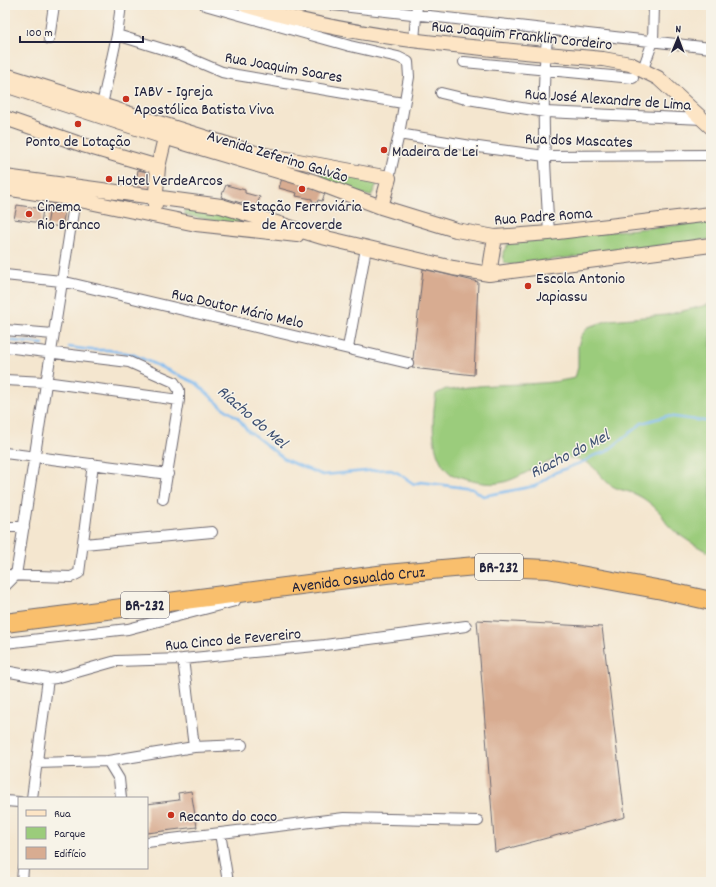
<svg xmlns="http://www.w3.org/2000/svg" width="716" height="887" viewBox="0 0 716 887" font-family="Dekko,sans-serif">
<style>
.green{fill:#9bcc7b;stroke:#5e775b}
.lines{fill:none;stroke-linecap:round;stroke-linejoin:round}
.stream{stroke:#7fbbf1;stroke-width:2.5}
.building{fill:#d8ac91}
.street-casing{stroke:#6c676f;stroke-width:12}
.secondary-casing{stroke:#6c676f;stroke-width:16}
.highway-casing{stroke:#6c676f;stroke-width:20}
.street{stroke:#fff;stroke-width:10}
.secondary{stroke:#fde5c5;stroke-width:14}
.highway{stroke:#f9bf6d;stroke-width:18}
.poi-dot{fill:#c8321e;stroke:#f7f3e8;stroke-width:1.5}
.labels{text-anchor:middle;stroke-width:3;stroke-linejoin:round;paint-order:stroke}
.shield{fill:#f7f3e8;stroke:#62616f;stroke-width:1}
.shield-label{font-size:15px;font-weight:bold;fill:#22223b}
.street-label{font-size:16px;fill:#22223b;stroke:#f7f3e8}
.poi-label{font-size:16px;fill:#22223b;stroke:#f7f3e8;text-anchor:start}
.water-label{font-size:17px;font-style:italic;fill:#3e5072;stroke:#f7f3e8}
</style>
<rect width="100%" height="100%" fill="#f7f3e8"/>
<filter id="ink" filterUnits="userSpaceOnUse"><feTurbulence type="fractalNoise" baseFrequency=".025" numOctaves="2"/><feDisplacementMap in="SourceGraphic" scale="8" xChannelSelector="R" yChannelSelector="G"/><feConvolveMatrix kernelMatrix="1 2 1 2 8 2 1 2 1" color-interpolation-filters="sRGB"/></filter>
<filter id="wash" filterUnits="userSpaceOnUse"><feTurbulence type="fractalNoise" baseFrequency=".012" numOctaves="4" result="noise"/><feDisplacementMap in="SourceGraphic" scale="16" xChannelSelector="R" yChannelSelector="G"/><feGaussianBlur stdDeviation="0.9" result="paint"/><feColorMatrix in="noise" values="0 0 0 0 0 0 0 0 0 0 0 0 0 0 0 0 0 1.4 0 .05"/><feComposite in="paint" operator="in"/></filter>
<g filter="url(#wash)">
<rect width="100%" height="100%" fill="#f4e6cf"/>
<path class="green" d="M321,171L378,182L371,196L365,195L321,180Z
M193,204L256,223L249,228L185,215V210Z
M711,222V239L512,265L504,262L503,252L510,241Z
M711,304V553C700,549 676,534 668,525C665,522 664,518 662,515C656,508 647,500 639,496C629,490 617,491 608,483C600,476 594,465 584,461C555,449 530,475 504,482C492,485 480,483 468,480C463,478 456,477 451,474C429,456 432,419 436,394L446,389L451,390C492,381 534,388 575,378L578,367V346L581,336L588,327L610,320L666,315Z"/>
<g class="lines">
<path class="stream" d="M5,340L43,344
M69,347L91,350H109L132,354L196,383L222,407L238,418L247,430L286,460L300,466L323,475L388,469L398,473L414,484L421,482L473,489L483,496L535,486L554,473L585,461L593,456L606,452L642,423L667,416L711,422"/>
</g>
<g id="blocks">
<path class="building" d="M138,170L152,173L151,190L135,189Z
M283,175L326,191L322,201L318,200L317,203L312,201V199L296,196L297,193L279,188Z
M226,185L245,190V193L260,197L256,207L241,202V203L221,197Z
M51,203L66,206L62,227L47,225Z
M17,205L43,209L41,223L14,219Z
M423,269L478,282L474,375L412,368Z
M477,620L602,627L625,817L495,852Z
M191,791L197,827L147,833V804L179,800L178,793Z"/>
</g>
</g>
<g filter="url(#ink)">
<use href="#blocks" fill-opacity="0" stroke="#6c676f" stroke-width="1"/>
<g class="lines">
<g class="street-casing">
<path id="street" d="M205,5L350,46L398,57L408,62L409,77L399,134L389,178
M333,5L711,48
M548,30C540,94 545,168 549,233
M117,35L182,55L222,72L237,75L403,103
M49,39L54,5
M414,40L417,5
M464,62L633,78
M643,69L653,41L654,5
M441,93L462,98L545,112L703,119
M99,109L102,105L117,35L121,5
M399,134L471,146L545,156L711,155
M5,275L61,281L408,363
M5,330L53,334
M5,347L129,362L174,382L179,390V400L163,499
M348,348L366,248
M5,380L45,382L179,400
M5,453L168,474
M5,527H24
M84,544L212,532
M5,575L71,577L79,573L93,464
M5,586L16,575L75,199
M5,643L128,629L235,601
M183,659L194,747
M5,671L48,679L56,678L116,661L183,659L325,645L466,626
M108,761L119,779L121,798
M36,763L108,761L194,747L242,745
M32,798L48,679
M5,801L19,802
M220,833L228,882
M147,842L344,818L478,821
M22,882L23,868"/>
</g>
<g class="secondary-casing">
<path id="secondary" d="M245,5C360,41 483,48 603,59L630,64L658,78L711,127
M5,75L255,153L389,178L381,207
M5,85L164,137L315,182L381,207L456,230L495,237L549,233L711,214
M5,118L83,145L158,167
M5,177L221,206L322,237L453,268L489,274L711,245
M5,188L75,199L196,224L297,235
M155,205L158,167L167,129
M489,274L495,237"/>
</g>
<g class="highway-casing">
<g id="highway">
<path id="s1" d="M5,623L386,574L476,566L548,569L662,590L711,601"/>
</g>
</g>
<use href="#street" class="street"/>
<use href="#secondary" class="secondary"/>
<use href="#highway" class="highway"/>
</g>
</g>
<g class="poi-dot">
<circle cx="126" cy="99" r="4"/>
<circle cx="78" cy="124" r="4"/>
<circle cx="384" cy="150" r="4"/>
<circle cx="109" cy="179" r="4"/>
<circle cx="302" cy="189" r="4"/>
<circle cx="29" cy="214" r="4"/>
<circle cx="528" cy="286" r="4"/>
<circle cx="171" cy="815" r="4"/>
</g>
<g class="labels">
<g class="shield">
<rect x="475" y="554" width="48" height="26" rx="3"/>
<rect x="121" y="592" width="48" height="26" rx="3"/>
</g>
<g class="shield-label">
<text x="499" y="572">BR-232</text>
<text x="145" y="610">BR-232</text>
</g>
<g class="street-label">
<text transform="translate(522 34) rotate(6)" y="6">Rua Joaquim Franklin Cordeiro</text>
<text transform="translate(284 66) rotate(10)" y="6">Rua Joaquim Soares</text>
<text transform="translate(608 98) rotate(4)" y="6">Rua José Alexandre de Lima</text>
<text transform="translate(579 139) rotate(2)" y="6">Rua dos Mascates</text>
<text transform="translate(278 155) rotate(17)" y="6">Avenida Zeferino Galvão</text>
<text transform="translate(543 215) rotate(-4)" y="6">Rua Padre Roma</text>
<text transform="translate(238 307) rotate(13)" y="6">Rua Doutor Mário Melo</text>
<text dy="6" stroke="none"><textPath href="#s1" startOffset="356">Avenida Oswaldo Cruz</textPath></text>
<text transform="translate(233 638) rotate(-5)" y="6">Rua Cinco de Fevereiro</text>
</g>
<g class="poi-label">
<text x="134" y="96">IABV - Igreja<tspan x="134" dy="18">Apostólica Batista Viva</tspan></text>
<text x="78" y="146" text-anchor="middle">Ponto de Lotação</text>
<text x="392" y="156">Madeira de Lei</text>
<text x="117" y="185">Hotel VerdeArcos</text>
<text x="37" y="211">Cinema<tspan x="37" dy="18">Rio Branco</tspan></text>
<text x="302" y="211" text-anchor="middle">Estação Ferroviária<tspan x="302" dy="18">de Arcoverde</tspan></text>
<text x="536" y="283">Escola Antonio<tspan x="536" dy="18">Japiassu</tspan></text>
<text x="179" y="821">Recanto do coco</text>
</g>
<g class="water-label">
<text transform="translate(253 416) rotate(41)" y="6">Riacho do Mel</text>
<text transform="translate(569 453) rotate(-27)" y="6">Riacho do Mel</text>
</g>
</g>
<rect width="716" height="887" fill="none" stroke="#f7f3e8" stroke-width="20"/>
<rect x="18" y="797" width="130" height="72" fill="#f7f3e8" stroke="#a29fa3"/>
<rect x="26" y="810" width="20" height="6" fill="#fde5c5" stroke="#a29fa3"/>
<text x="54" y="817" font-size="12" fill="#22223b">Rua</text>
<rect x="26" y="827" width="20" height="12" fill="#9bcc7b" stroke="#a29fa3"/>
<text x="54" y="837" font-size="12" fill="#22223b">Parque</text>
<rect x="26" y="847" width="20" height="12" fill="#d8ac91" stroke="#a29fa3"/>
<text x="54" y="857" font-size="12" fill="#22223b">Edifício</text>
<g transform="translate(678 38) rotate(1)" stroke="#f7f3e8" stroke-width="3" paint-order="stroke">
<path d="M0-3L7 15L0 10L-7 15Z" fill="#22223b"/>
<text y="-6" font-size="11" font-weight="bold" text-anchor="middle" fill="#22223b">N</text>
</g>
<path d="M20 36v6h123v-6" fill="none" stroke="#22223b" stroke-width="2"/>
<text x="26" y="36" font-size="12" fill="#22223b" stroke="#f7f3e8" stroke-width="3" paint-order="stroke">100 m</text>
</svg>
